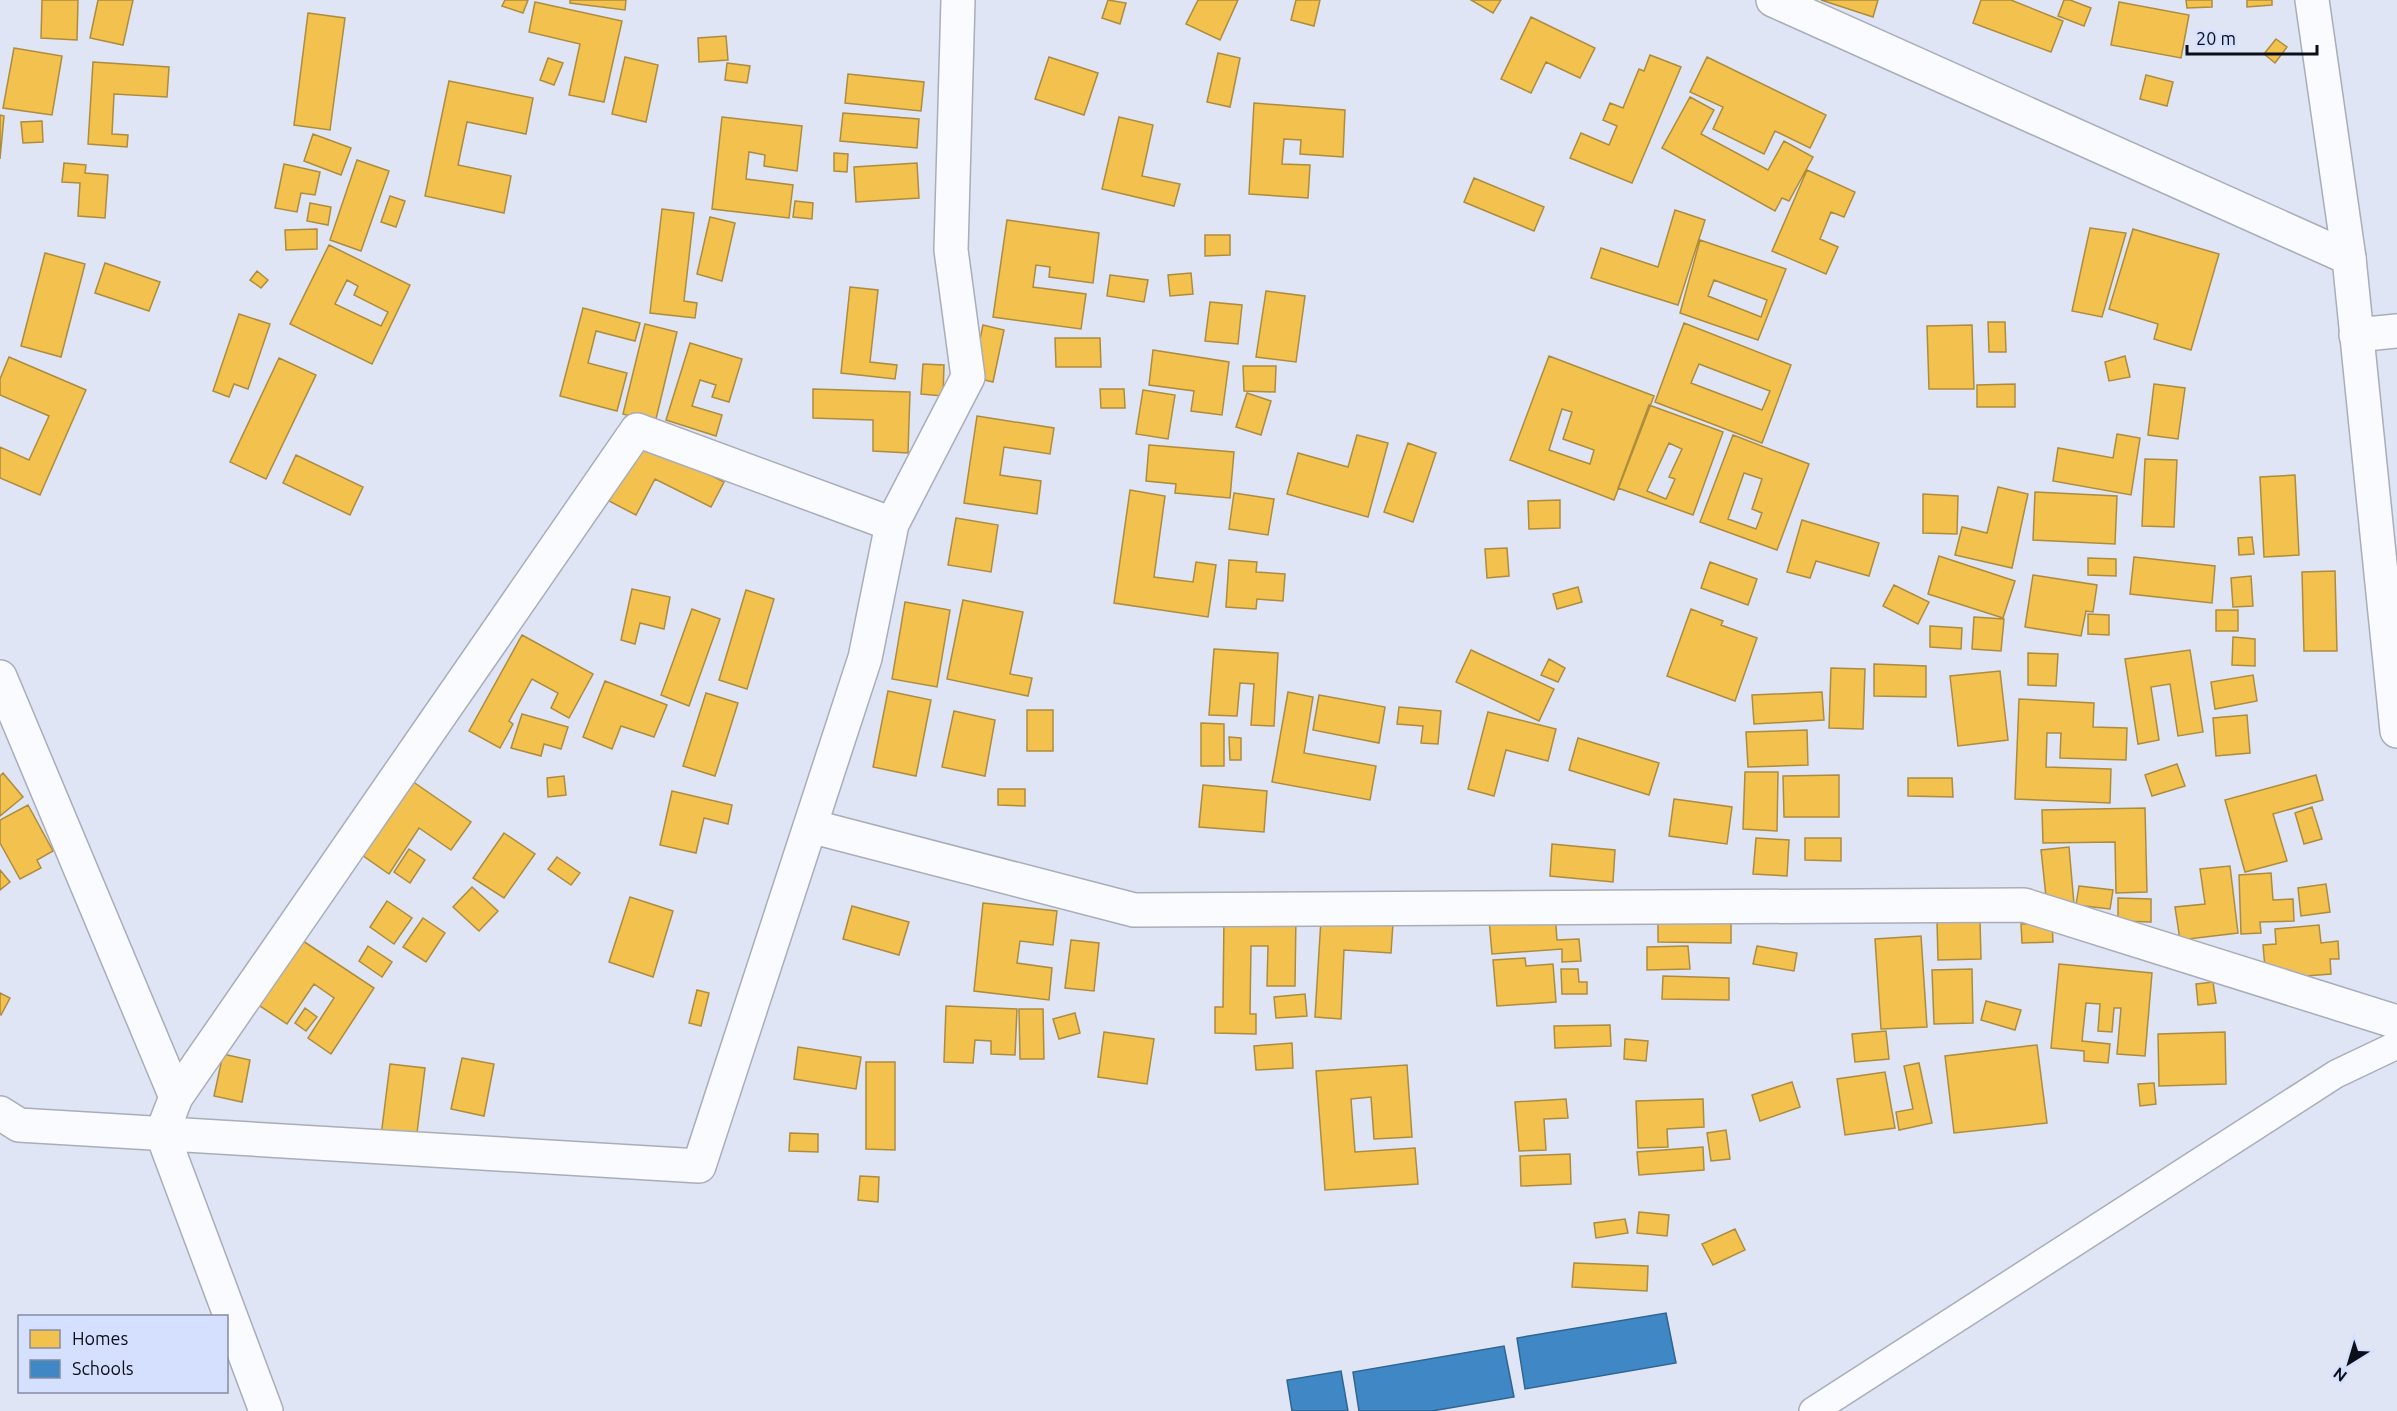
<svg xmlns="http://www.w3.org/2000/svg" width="2397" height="1411" viewBox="0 0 2397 1411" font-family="Ubuntu,sans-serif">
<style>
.homes{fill:#f2c14e;stroke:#ad8c3e;stroke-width:1.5;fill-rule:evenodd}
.schools{fill:#3f88c5;stroke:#306491;stroke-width:1.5}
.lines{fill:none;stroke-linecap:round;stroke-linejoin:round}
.lane-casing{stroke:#a9adba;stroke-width:30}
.street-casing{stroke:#a9adba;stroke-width:36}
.secondary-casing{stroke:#a9adba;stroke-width:36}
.lane{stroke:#fafbfe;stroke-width:27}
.street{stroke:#fafbfe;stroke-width:33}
.secondary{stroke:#fafbfe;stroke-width:33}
</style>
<rect width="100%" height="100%" fill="#dfe5f5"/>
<path class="homes" d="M42,0H78L77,40L41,38Z
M98,0H133L123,45L90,38Z
M505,0H528L523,13L502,6Z
M570,0H626L625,10L570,3Z
M1108,0L1126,3L1120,24L1102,18Z
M1198,0H1238L1220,40L1186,24Z
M1296,0H1320L1314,26L1291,20Z
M1471,0H1501L1493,13Z
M1821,0H1878L1873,17Z
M1981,0H2011L2063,21L2051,52L1973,23Z
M2064,0H2070L2091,8L2084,26L2058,16Z
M2186,0H2212V7L2187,8Z
M2247,0H2272V5L2247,7Z
M535,2L622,21L604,102L569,95L580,44L529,32Z
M2119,2L2189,15L2181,58L2111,45Z
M308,13L345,18L330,130L294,125Z
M1531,17L1595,48L1580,78L1546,62L1531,93L1501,79Z
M726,36L728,60L699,62L698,38Z
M2276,39L2287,47L2275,63L2264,54Z
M14,48L62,56L52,115L3,108Z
M1218,53L1240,58L1230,107L1207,102Z
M1650,55L1681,67L1632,183L1570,158L1581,133L1609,145L1617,126L1603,120L1610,103L1623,108L1639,69L1644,71Z
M625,57L658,65L646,122L612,114Z
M1049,57L1098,73L1084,115L1035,99Z
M1707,57L1826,115L1810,148L1775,131L1764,154L1713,129L1723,107L1690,92Z
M548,58L563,63L554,85L540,80Z
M93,62L169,67L167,97L114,94L112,134L128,135L127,147L88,144Z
M727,63L750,66L747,83L725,80Z
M848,74L924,82L921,111L845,103Z
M2146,75L2173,82L2167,106L2140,99Z
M449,81L533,98L526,134L467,122L458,165L511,176L504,213L425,196Z
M1690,97L1714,110L1701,134L1768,170L1784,141L1813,157L1789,201L1782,198L1775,211L1662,148Z
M1254,103L1345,110L1343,157L1300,154L1301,140L1284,139L1282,164L1310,165L1308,198L1249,194Z
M843,113L919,119L917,148L840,141Z
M0,115L4,116L0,159Z
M722,117L802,126L797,171L764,166L765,155L749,152L746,179L793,185L789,218L712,209Z
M1119,117L1153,125L1142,176L1180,184L1174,206L1102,189Z
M42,121L43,142L23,143L21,122Z
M313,134L351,148L341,175L304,161Z
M834,153L848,154L847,172L834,171Z
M357,160L389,171L361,251L330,240Z
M64,163L86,165L85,173L108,175L105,218L78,216L80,183L62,182Z
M917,163L919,198L856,202L854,167Z
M284,164L320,172L315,195L301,193L297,212L275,208Z
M1807,170L1855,192L1844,217L1831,212L1820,239L1838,247L1826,274L1772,251Z
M1474,178L1544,207L1534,231L1464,202Z
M390,196L405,201L396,227L381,222Z
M795,201L813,203L812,219L793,217Z
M310,203L331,207L328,225L307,221Z
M662,209L694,213L684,301L697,303L695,318L650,313Z
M1675,210L1705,220L1678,305L1591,278L1601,248L1658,267Z
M710,217L735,223L722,281L697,274Z
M1007,220L1099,233L1093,283L1049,277L1050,267L1036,265L1033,287L1086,294L1081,329L993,317Z
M2090,228L2126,233L2102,317L2072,311Z
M317,229V249L286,250L285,230Z
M2133,229L2219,254L2191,350L2154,339L2158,324L2109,309Z
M1205,235H1230V255L1205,256Z
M1700,240L1786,269L1758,340L1680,313ZM1714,280L1767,300L1761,317L1708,296Z
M329,245L410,285L372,364L290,324ZM347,280L358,286L354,295L388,312L381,326L335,304Z
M45,253L85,264L61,357L21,346Z
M105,263L160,282L149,311L95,293Z
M257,271L268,280L261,288L250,280Z
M1191,273L1193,294L1170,296L1168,275Z
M1110,275L1148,280L1144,302L1107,296Z
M850,287L878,290L870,362L897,365L895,379L841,373Z
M1266,291L1305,296L1296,362L1256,357Z
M1210,302L1242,305L1238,344L1205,341Z
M583,308L640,323L635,341L596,331L588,363L627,373L617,411L560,396Z
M239,314L270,324L248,389L234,384L229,397L213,391Z
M1988,322H2005L2006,352H1989Z
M1684,323L1791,365L1762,443L1655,402ZM1699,364L1770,391L1762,410L1691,383Z
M645,324L677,332L655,423L623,414Z
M983,325L1004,330L993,382L972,377Z
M1972,325L1974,389H1929L1927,326Z
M1055,338H1100L1101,367H1056Z
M690,343L742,359L729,402L712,397L716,385L700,380L692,406L722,415L716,436L666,420Z
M1153,350L1229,362L1222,415L1191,411L1194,391L1149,385Z
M1549,356L1654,396L1614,500L1510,460ZM1562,409L1572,412L1563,439L1594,450L1590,464L1549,450Z
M2125,356L2130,377L2109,381L2105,362Z
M9,357L86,390L40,495L0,478V447L29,460L49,416L0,395V379Z
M279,358L316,375L266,479L230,462Z
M923,364L944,365L943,396L921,394Z
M1243,366H1276L1275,392L1244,391Z
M2015,384V407H1977V385Z
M2154,384L2185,388L2178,439L2148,435Z
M813,389L910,392L908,453L873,451V420L813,418Z
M1100,389H1124L1125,408H1101Z
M1143,390L1175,395L1168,439L1136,434Z
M1247,393L1271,401L1261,435L1236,427Z
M1649,405L1723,432L1693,515L1618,488ZM1669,443L1682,449L1669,477L1675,479L1666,499L1647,491Z
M977,416L1054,428L1050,454L1004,447L1000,475L1041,481L1037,514L964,503Z
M2117,434L2140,438L2131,495L2053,481L2058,448L2113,458Z
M1357,435L1388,443L1368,517L1287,494L1298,453L1348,467Z
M1733,435L1809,464L1777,550L1700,522ZM1744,473L1762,479L1752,509L1762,513L1756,529L1728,519Z
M641,440L724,482L711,507L655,479L636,515L609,501Z
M1408,443L1436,453L1413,522L1384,512Z
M1149,445L1234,452L1230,498L1175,493L1176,484L1146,481Z
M296,455L363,487L350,515L283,483Z
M2145,459L2177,460L2174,527L2142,526Z
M2295,475L2299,555L2264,557L2260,477Z
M1998,487L2028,494L2012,568L1955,555L1962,527L1987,533Z
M1130,490L1165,496L1154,577L1193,582L1196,562L1216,565L1208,617L1114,603Z
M2035,492L2117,496L2115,544L2033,540Z
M1234,493L1274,499L1268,535L1229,529Z
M1923,494L1958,496L1957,534L1923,533Z
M1560,500V528L1529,529L1528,501Z
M956,518L998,525L991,572L948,565Z
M1802,520L1879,543L1869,576L1816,561L1810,578L1787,572Z
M2252,537L2254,554L2239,555L2238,538Z
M1507,548L1509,576L1487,578L1485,549Z
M1939,556L2015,581L2003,618L1928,594Z
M2134,557L2215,566L2212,603L2130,594Z
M2088,558L2116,559V576L2088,575Z
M1229,560L1257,562L1256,572L1285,574L1283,601L1257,599L1256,609L1226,607Z
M1710,562L1757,579L1748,605L1701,588Z
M2335,571L2337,651H2304L2302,572Z
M2033,575L2097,585L2093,612L2086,611L2081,636L2025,627Z
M2251,576L2253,606L2233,607L2231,578Z
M1894,585L1929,602L1918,624L1883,606Z
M1578,587L1582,602L1557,609L1553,594Z
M632,589L670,597L664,629L640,623L635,644L621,640Z
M746,590L774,599L747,689L719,680Z
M963,600L1023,612L1010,674L1032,678L1028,696L947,679Z
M905,602L950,610L937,687L892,679Z
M692,609L720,619L689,706L661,695Z
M1691,609L1723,621L1721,625L1757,638L1735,701L1667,676Z
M2216,610H2238V631H2216Z
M2088,614L2109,615V635L2088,634Z
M1974,617L2004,619L2001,651L1972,649Z
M1930,626L1962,628L1961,649L1930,647Z
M522,635L593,674L569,718L551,708L558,693L532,679L509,721L513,724L500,748L469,731Z
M2233,637L2255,639V666L2232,665Z
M1214,649L1278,653L1274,726L1251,725L1254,684L1240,683L1237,716L1209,715Z
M1471,650L1554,689L1539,721L1456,682Z
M2190,650L2203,732L2178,736L2170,684L2151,687L2159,740L2138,744L2125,659Z
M2028,653L2058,654L2056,686L2028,685Z
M1549,659L1565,668L1558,682L1541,675Z
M1874,664L1926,666V697L1874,696Z
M1831,668L1865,669L1863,729L1829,728Z
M2000,671L2008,740L1958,746L1950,676Z
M2253,675L2257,701L2215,709L2211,682Z
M605,681L667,705L654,737L621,726L612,749L583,737Z
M888,691L931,700L916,776L873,767Z
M1288,692L1313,697L1304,753L1376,766L1370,800L1272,782Z
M1822,692L1824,720L1754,724L1752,695Z
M706,693L738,703L715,776L683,766Z
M1319,695L1385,707L1379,743L1313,730Z
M2019,699L2094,703L2093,727L2127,728L2126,760L2060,758L2061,733H2047L2046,767L2111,769L2110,803L2015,799Z
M1399,707L1441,711L1438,744L1421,743L1423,726L1397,724Z
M1027,710H1053V751H1027Z
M954,711L995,720L985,776L942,767Z
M1488,712L1556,729L1548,761L1506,750L1494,796L1468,789Z
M522,714L568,727L561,749L544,744L541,756L511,748Z
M2247,715L2250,753L2216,756L2213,718Z
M1201,723L1224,724V766H1201Z
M1807,730L1808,765L1748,767L1746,732Z
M1229,737L1241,738V760H1230Z
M1578,738L1659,763L1649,795L1569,770Z
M2177,764L2185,786L2152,796L2145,775Z
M1745,772H1778L1777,831L1743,829Z
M3,773L23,797L0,816V776Z
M1839,775V817H1784L1783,776Z
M2316,775L2323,800L2273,814L2287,861L2245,872L2225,800Z
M564,776L566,795L548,797L547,778Z
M1908,778H1952L1953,797L1908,796Z
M412,781L471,822L451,850L419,828L389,874L362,855Z
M1203,785L1267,791L1264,832L1199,827Z
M998,789H1025V806L998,805Z
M672,791L732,805L728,824L704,818L696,853L660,845Z
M1674,799L1732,807L1727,844L1669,836Z
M28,805L53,851L37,860L41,868L20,879L0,843V820Z
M2312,807L2322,839L2304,844L2295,813Z
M2145,808L2147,892L2116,893L2115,842L2043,843L2042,810Z
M504,833L535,854L504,898L473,878Z
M1756,838L1789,840L1787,876L1753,874Z
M1805,838H1841V861L1805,860Z
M1552,844L1615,850L1613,882L1550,876Z
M2069,847L2074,904L2047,906L2041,850Z
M409,849L425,860L410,883L394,872Z
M557,857L580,873L571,885L548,869Z
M2230,866L2238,933L2180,940L2175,907L2205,904L2200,869Z
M0,870L10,882L0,890Z
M2271,873L2273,900L2293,899L2294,921L2260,922L2261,933L2241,934L2239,875Z
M2326,884L2330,912L2301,916L2298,888Z
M2079,886L2113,890L2110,909L2076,905Z
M472,887L498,911L479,931L453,907Z
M630,897L673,911L653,977L609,962Z
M2118,898L2151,899V922L2118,921Z
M387,901L412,918L394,944L370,927Z
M983,903L1057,911L1053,945L1020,941L1017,963L1052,968L1049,1000L974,991Z
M852,906L909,922L899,955L843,939Z
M1658,910L1731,911V943L1658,942Z
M1224,913L1296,915L1295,986H1267L1268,946H1251L1250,1014H1256V1034L1215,1033V1007H1223Z
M1555,913L1557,940L1579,939L1581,961L1562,962V949L1492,954L1489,919Z
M423,918L445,933L426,962L403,947Z
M1321,919L1393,923L1391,953L1344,950L1341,1019L1315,1017Z
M1980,920L1981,959L1938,960L1937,921Z
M2052,923L2053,942L2022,943L2021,924Z
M2319,925L2321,943L2338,941L2339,959H2330L2331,974L2266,979L2263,945L2276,944L2275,929Z
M1921,936L1927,1027L1881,1029L1875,939Z
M300,939L374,988L331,1054L308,1038L334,998L314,984L287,1024L257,1004Z
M1071,940L1099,943L1094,991L1065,988Z
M368,946L392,962L382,977L359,961Z
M1688,946L1690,969L1647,970V947Z
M1757,946L1797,953L1794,971L1753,964Z
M1525,958L1526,966L1553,964L1556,1002L1497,1006L1493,960Z
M2059,964L2152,973L2145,1056L2117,1054L2121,1008H2114L2112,1032L2098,1031L2100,1004L2086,1003L2082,1041L2110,1044L2108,1063L2084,1061V1051L2051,1048Z
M1561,969H1578L1579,982H1587V994H1562Z
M1972,969L1973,1023L1934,1024L1932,970Z
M1663,976L1729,978V1000L1662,999Z
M2213,982L2216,1003L2198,1005L2196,984Z
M697,990L709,993L701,1026L689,1023Z
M0,993L10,998L1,1015L0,1014Z
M1305,994L1307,1016L1276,1018L1274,997Z
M1986,1001L2021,1010L2015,1030L1981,1020Z
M946,1006L1017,1009L1015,1055L991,1054V1041L975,1040L973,1063L944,1062Z
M305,1008L317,1017L306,1031L295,1023Z
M1019,1009H1043L1044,1059H1020Z
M1075,1013L1080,1033L1059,1039L1053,1019Z
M1610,1025L1611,1046L1555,1048L1554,1026Z
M1886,1031L1889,1059L1855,1062L1852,1034Z
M1104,1032L1154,1039L1147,1084L1098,1077Z
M2225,1032L2226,1084L2159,1086L2158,1034Z
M1625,1039L1648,1041L1646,1061L1624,1059Z
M1292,1043L1293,1068L1256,1070L1254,1046Z
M2037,1045L2047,1123L1954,1133L1945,1056Z
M798,1047L861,1057L856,1089L794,1079Z
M223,1054L250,1060L242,1102L214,1096Z
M462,1058L494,1064L484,1116L451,1109Z
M866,1062H895V1150L866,1149Z
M1919,1063L1932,1123L1899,1130L1896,1112L1913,1109L1904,1066Z
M390,1064L425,1068L416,1141L381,1136Z
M1407,1065L1412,1137L1374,1139L1371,1097L1351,1099L1355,1152L1415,1148L1418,1184L1325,1190L1316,1071Z
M1885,1072L1895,1128L1845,1135L1837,1079Z
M1792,1082L1800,1107L1760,1121L1752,1095Z
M2154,1083L2156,1104L2140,1106L2138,1084Z
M1566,1099L1568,1118L1544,1119L1546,1150L1519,1151L1515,1102Z
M1703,1099L1704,1127L1667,1129L1668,1147L1638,1148L1636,1101Z
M1726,1130L1730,1159L1711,1161L1707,1133Z
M790,1133L818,1134V1152L789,1151Z
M1703,1147L1704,1170L1639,1175L1637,1152Z
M1570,1154L1571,1184L1521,1186L1520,1156Z
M860,1176L879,1177L878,1202L858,1200Z
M1639,1212L1669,1215L1667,1236L1637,1233Z
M1625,1219L1628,1233L1596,1238L1594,1223Z
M1735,1229L1745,1250L1713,1265L1702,1244Z
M1574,1263L1648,1266L1647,1291L1572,1287Z"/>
<path class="schools" d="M1666,1313L1676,1363L1525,1389L1517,1338Z
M1504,1346L1514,1397L1432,1411H1359L1353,1372Z
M1341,1371L1348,1411H1292L1287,1380Z"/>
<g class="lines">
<g class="lane-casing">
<path id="lane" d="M1813,1411L2336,1074L2397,1045"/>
</g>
<g class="street-casing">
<path id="street" d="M1773,0L2349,258
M2356,335L2397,331
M0,677L176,1097L162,1133L266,1411
M810,826L1134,910L2024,905L2397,1022
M176,1097L637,430L892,524
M0,1113L19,1125L699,1166L865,658L892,524L968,377L951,250L958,0"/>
</g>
<g class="secondary-casing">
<path id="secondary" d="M2312,0L2349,258L2397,731"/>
</g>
<use href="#lane" class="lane"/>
<use href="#street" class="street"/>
<use href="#secondary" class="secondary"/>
</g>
<rect x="18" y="1315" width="210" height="78" fill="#d5e0ff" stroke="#858ca3" stroke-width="1.5"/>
<rect x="30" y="1330" width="30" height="18" fill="#f2c14e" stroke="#858ca3" stroke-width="1.5"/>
<text x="72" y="1345" font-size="18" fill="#0c0f19">Homes</text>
<rect x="30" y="1360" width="30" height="18" fill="#3f88c5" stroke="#858ca3" stroke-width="1.5"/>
<text x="72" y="1375" font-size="18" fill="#0c0f19">Schools</text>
<g transform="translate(2349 1363) rotate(217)" stroke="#d5e0ff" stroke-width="4.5" paint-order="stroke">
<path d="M0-4.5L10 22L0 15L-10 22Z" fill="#0c0f19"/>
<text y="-9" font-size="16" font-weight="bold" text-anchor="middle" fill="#0c0f19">N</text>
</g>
<path d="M2187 45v9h130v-9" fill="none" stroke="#0c0f19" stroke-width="3"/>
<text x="2196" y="45" font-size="18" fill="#0c0f19" stroke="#d5e0ff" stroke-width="4.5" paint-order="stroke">20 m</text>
</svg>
